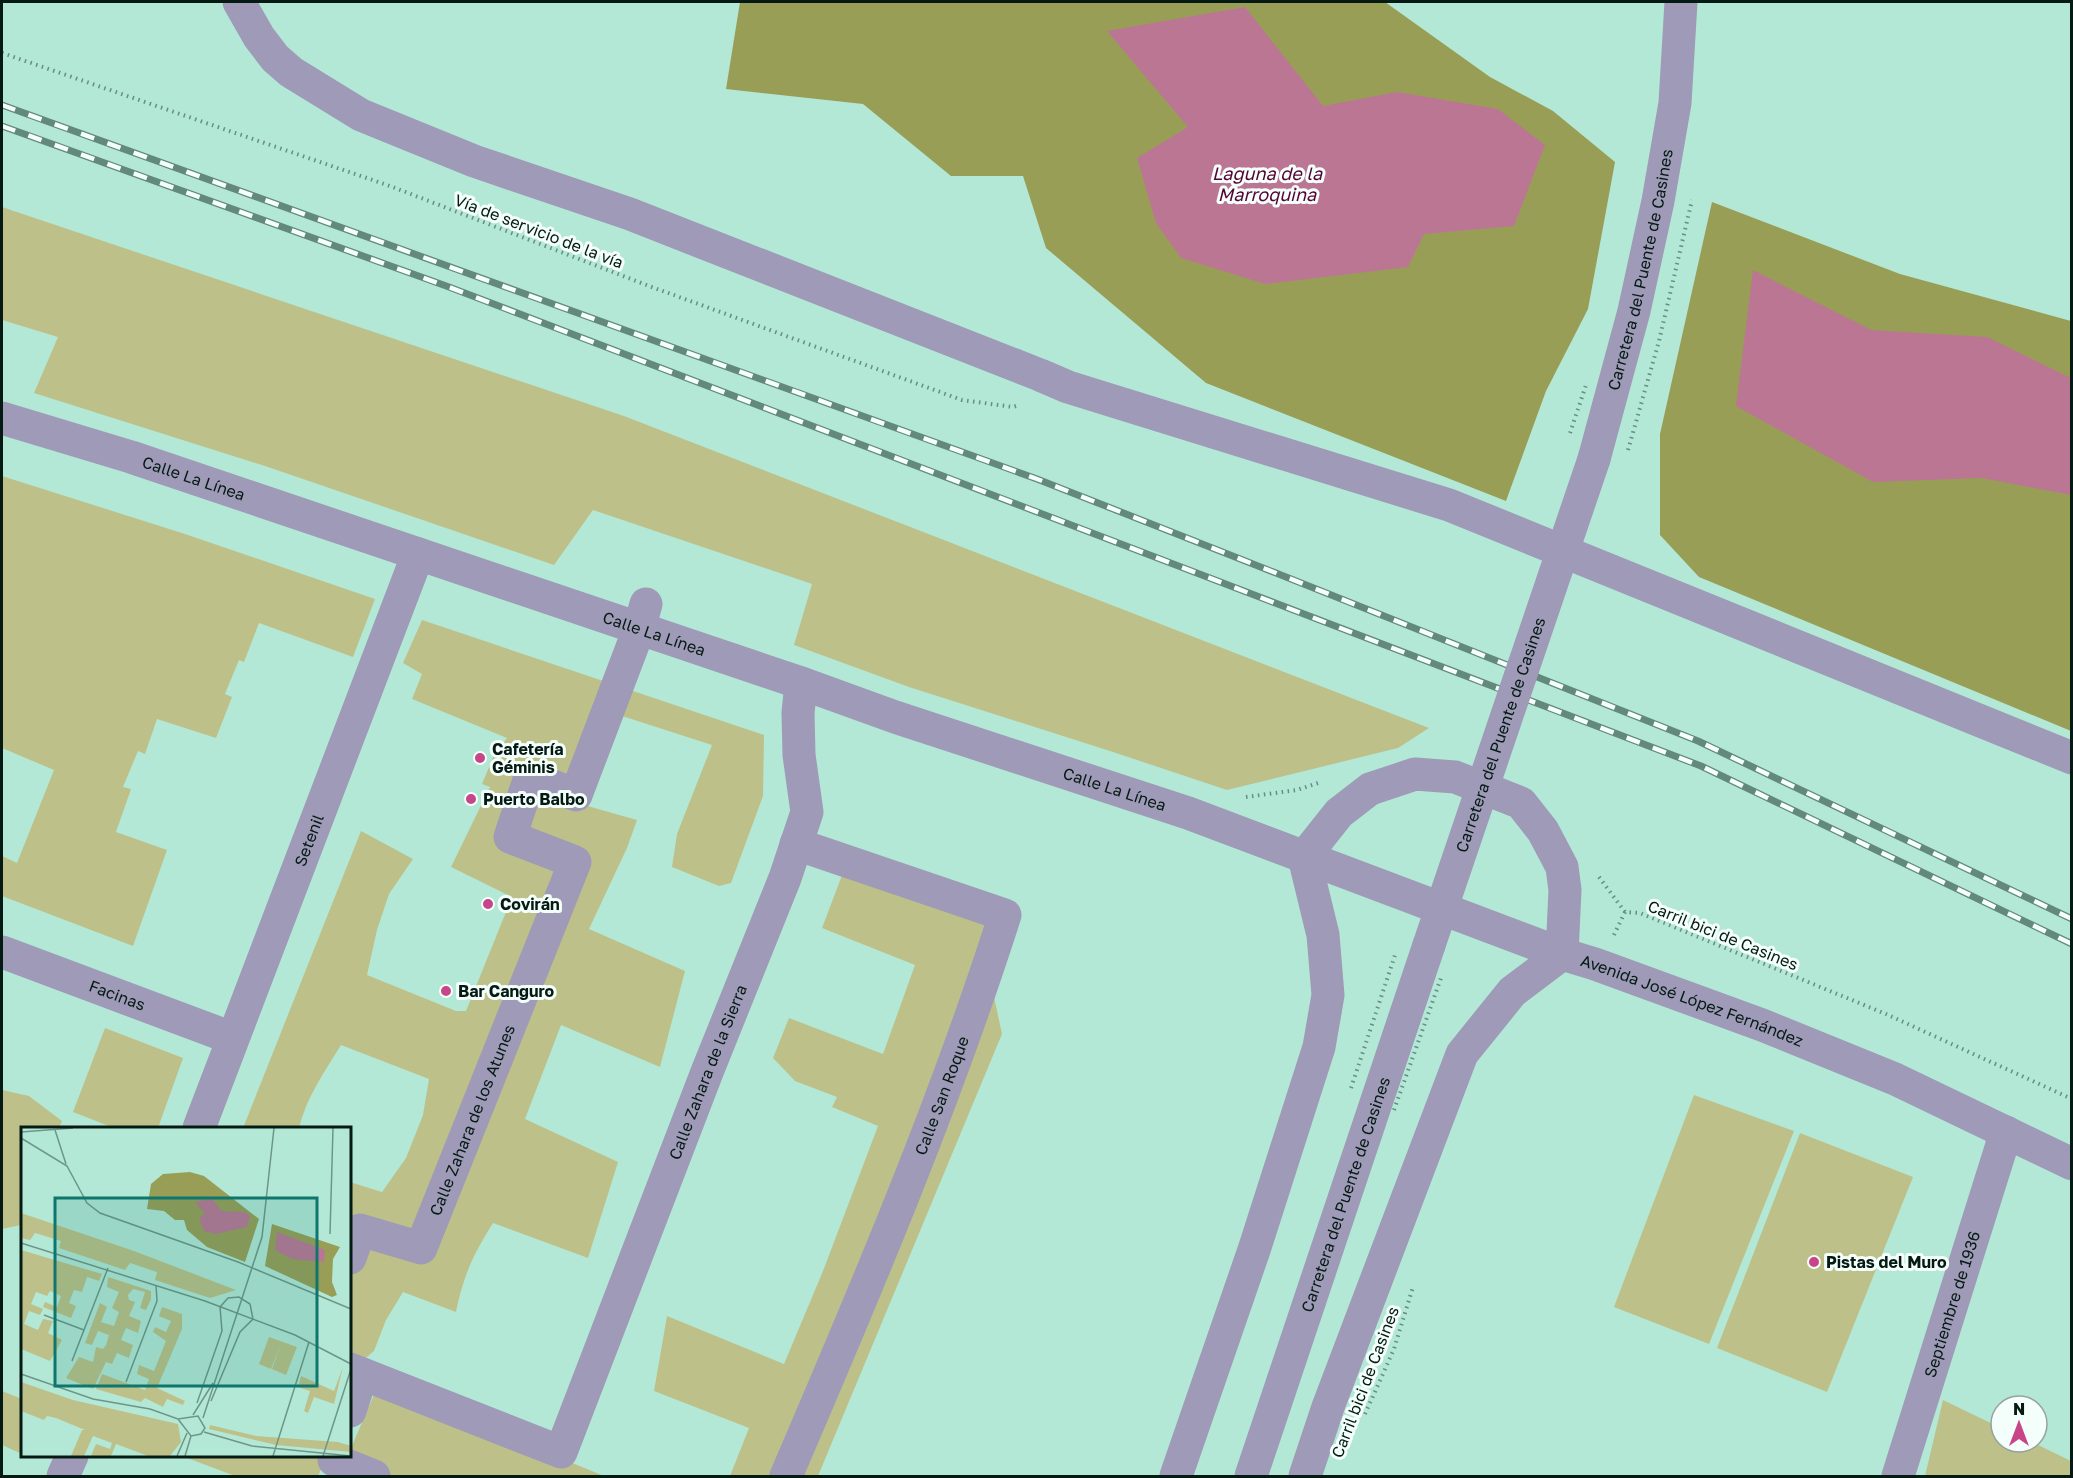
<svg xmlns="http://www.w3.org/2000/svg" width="2073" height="1478" viewBox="0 0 2073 1478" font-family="'Golos Text',sans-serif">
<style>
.green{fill:#bdc189}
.forest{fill:#999e56}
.water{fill:#bb7694}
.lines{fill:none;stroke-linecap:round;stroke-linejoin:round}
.path{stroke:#678e81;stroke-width:4;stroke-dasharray:1.5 4.5;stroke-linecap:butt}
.minor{stroke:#9e9ab7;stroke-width:33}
.rail-casing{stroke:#63887c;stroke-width:7}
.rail{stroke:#f4fefa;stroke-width:4.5;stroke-dasharray:14;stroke-linecap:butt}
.path-bridge{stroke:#678e81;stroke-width:4;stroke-dasharray:1.5 4.5;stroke-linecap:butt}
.minor-bridge{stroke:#9e9ab7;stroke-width:33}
.poi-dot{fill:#c94589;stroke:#f4fefa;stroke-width:2}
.labels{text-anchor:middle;stroke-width:6;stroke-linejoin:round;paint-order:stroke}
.street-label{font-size:16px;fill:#061a14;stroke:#f4fefa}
.poi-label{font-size:16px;font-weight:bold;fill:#061a14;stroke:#f4fefa;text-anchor:start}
.water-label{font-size:18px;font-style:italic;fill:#570034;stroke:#f4fefa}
.inset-road{fill:none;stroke:#6e9688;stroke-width:1.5}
.view{fill:#0f766e;fill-opacity:0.15;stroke:#0f766e;stroke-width:3}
.inset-edge{fill:none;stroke:#061a14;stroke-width:3}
</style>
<rect width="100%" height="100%" fill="#b3e8d6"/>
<path class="green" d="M2,207L624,416L1429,728L1398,748L1227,790L1113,752L909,687L794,645L812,584L593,510L554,565L265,466L34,393L58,337L2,320Z
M2,476L185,534L375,599L353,657L259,623L244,662L239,660L225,694L232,697L216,738L157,719L145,754L138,751L123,787L131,789L116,832L167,850L133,946L2,896V856L17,863L54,770L2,748Z
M422,620L764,735L763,796L731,883L719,886L672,867L677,834L712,745L619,715L584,805L637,820L627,848L589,929L685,971L660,1067L561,1025L525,1119L618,1162L588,1258L493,1223C473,1255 464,1274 456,1312L403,1292L386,1320L374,1351L350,1371V1182L382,1192L406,1158L423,1115L429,1079L341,1045C325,1071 306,1098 299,1128H243L361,831L413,859L389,894L377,930L367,975L456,1011H466L512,897L451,867L490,787L482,784L494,755L507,738L412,699L422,674L403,663Z
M847,862L1005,915L989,974L1002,1034L818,1476H730L749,1428L654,1391L667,1316L784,1364L823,1271L878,1126L832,1107L837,1097L795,1081L773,1058L789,1018L883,1054L915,965L822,928Z
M105,1028L183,1058L158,1128H114L73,1112Z
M2,1090L29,1096L62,1121L59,1128H22V1222L21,1225L2,1229Z
M1694,1095L1794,1131L1709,1344L1614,1307Z
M1800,1133L1913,1177L1827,1392L1717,1348Z
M376,1390H394L604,1476H339Z
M2,1391L22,1399V1454L2,1445Z
M1943,1400L2001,1428V1442H2032L2071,1461V1476H1925Z
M182,1456H327L318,1476H235Z"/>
<path class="forest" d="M740,2H1385L1490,77L1553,111L1615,162L1588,309L1546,391L1506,501L1206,383L1046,248L1023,176H951L863,104L726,89Z
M1712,202L1900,274L2071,321V731L1699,577L1660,535V434Z"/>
<path class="water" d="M1245,7L1323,106L1397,92L1498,109L1545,145L1514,226L1424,234L1408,267L1265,284L1181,258L1156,223L1137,158L1188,127L1107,31Z
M1753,270L1871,330L1987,337L2071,378V495L1982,478L1873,482L1736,406Z"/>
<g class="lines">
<path class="path" d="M2,53L390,186L649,286L962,400L1013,407L1019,405
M1246,797L1297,790L1318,783
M1599,877L1625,912
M1614,935L1625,912L1640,913L1886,1014L2072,1099
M1365,1414L1394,1349L1413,1287"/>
<g class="minor">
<path d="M239,2L259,37L275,58L291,72L361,115L474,161L630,214L1040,375L1068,387L1449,505L2072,758"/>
<path id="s1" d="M2,418L131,457L801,683L895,717L1188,813L1562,954L1595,964L1762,1025L1895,1079L2072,1164"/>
<path id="s2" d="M1594,459L1634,311L1658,201L1675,103L1681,2"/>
<path d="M1304,857L1339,813L1370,789L1415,774L1455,777L1521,803L1543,831L1562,867L1565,890L1562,954L1512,992L1462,1054L1328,1407L1305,1476"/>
<path id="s3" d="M2,952L232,1038"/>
<path id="s4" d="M199,1128L418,554"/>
<path id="s5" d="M350,1258L360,1230L421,1248L575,862L510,837L530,777L576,795L639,629L646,604"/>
<path id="s6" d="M350,1369L561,1452L707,1072L785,878L807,812L799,755L798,713L801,683"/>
<path d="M350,1411L362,1374"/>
<path d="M335,1456L334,1460L374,1476"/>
<path d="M63,1476L72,1456"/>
<path id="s7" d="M786,1476C865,1292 944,1106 1005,915L796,844"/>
<path d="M1176,1476L1254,1250L1319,1047L1328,995L1323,935L1304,857"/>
<path id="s8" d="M1251,1476L1429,945"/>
<path id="s9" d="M1898,1476L2006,1132"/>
</g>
<g class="rail-casing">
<path id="rail" d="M2,105L1037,479L1276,573L1698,741L2072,919
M2,126L449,287L1701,766L2072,944"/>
</g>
<use href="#rail" class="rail"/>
<path class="path-bridge" d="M1570,433L1586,385
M1628,450L1659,341L1692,200
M1351,1088L1395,955
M1394,1110L1441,978"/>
<path class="minor-bridge" id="s10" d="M1429,945L1594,459"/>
</g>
<g class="poi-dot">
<circle cx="480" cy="758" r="6"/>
<circle cx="471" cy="799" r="6"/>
<circle cx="488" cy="904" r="6"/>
<circle cx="446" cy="991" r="6"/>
<circle cx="1814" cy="1262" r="6"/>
</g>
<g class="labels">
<g class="street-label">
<text transform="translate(539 231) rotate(21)" y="6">Vía de servicio de la vía</text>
<text dy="6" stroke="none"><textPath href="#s2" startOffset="195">Carretera del Puente de Casines</textPath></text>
<text dy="6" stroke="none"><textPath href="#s1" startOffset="201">Calle La Línea</textPath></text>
<text dy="6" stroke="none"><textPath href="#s1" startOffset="687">Calle La Línea</textPath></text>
<text dy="6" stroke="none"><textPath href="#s10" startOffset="222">Carretera del Puente de Casines</textPath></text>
<text dy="6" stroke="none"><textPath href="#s1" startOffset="1173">Calle La Línea</textPath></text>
<text dy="6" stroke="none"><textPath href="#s4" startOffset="308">Setenil</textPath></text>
<text transform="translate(1723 935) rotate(22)" y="6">Carril bici de Casines</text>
<text dy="6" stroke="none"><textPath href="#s3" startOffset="123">Facinas</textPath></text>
<text dy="6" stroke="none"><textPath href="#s1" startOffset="1788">Avenida José López Fernández</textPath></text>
<text dy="6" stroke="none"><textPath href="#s6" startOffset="634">Calle Zahara de la Sierra</textPath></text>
<text dy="6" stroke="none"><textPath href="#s7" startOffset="411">Calle San Roque</textPath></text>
<text dy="6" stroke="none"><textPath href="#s5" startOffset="231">Calle Zahara de los Atunes</textPath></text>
<text dy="6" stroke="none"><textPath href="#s8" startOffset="297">Carretera del Puente de Casines</textPath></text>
<text dy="6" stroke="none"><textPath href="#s9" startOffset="180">Septiembre de 1936</textPath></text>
<text transform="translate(1365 1382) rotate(-69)" y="6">Carril bici de Casines</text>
</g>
<g class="poi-label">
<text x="492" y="755">Cafetería<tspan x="492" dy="18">Géminis</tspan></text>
<text x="483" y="805">Puerto Balbo</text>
<text x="500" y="910">Covirán</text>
<text x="458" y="997">Bar Canguro</text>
<text x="1826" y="1268">Pistas del Muro</text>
</g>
<g class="water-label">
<text x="1267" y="180">Laguna de la<tspan x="1267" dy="21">Marroquina</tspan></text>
</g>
</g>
<g transform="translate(21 1127)">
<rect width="330" height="330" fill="#b3e8d6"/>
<path d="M0,86L113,124L215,163L189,171L134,153L136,145L109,136L104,143L38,121L40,114L14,106L9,113L0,111ZM0,123L81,147L78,154L66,150L61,165L53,163L48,176L55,179L50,191L22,180L24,175L36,180L40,169L29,164L26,169L15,165L10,177L22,182L19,188L8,184L3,197L17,203L22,192L32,194L27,206L41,213L29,234L0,222ZM87,150L130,164V172L125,183L119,181L124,165L112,162L107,168L108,173L114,175L108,189L120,194L117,206L105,201L100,213L112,218L108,231L96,226L91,237L85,235L72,262L45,251L58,230L72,235L75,220L82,222L85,218L88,208L77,204L71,218L64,216L79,176L86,180L80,195L93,199L98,185L91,181L98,165L86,160ZM141,180L161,187V202L136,261L164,274L162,278L146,272L142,280L124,271L120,275L75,262L81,247L124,263L128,252L116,247L118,238L133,244L145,214L132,205L134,200L145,205L150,194L138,189ZM248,210L276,220L265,248L251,242L260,217L250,242L238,237ZM322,240L313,277L293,270L287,286L283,284L289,264L277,260L280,249L313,264ZM0,255L52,273L157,297L160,315L149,329H127L95,317L90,329H70L75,317L89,322L91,316L72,309L63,329H50L61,303H64L35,291L26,289L23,293L0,284ZM189,298L235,309L317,315L330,319V325L255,318L188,302Z" fill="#bdc189"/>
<path d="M169,45L183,49L238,92L224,135L186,120L166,103L163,93H154L143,84L126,82L130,57L142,47ZM251,97L319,120L312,132L311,155L316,168L311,170L244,139Z" fill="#999e56"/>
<path d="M191,72L201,84L224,85L229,89L226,100L194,107L183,104L178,91L184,87L174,75ZM256,105L304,123L303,135L271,132L254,123Z" fill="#bb7694"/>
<path class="inset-road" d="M34,3L45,37M0,5L52,1M0,11L46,39L66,76L79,86L217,135L330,182M309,107L312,1M0,116L184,174L274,208L330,237M23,188L63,203M51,234L87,141M0,247L72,272L129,282L157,292L177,289L184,301L180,307L170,309L157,292M105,255L136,174L135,158M190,274L219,205L232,192L229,177L218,170L207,171L199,180M176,276L201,204L199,180M172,288L192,256M182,291L241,110L253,1M183,305L231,319L330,329M156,329L166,306M164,329L170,309M252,329L288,215M302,329L330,242"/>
<path class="view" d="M34,71H296V259H34Z"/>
<rect width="330" height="330" class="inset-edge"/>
</g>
<rect width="2073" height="1478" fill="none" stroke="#061a14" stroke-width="6"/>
<g transform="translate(2019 1424)"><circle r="28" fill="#f4fefa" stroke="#95a39e" stroke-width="1.5"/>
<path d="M0-4.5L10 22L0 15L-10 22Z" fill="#c94589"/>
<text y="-9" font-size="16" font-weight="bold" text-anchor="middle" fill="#061a14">N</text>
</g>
</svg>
